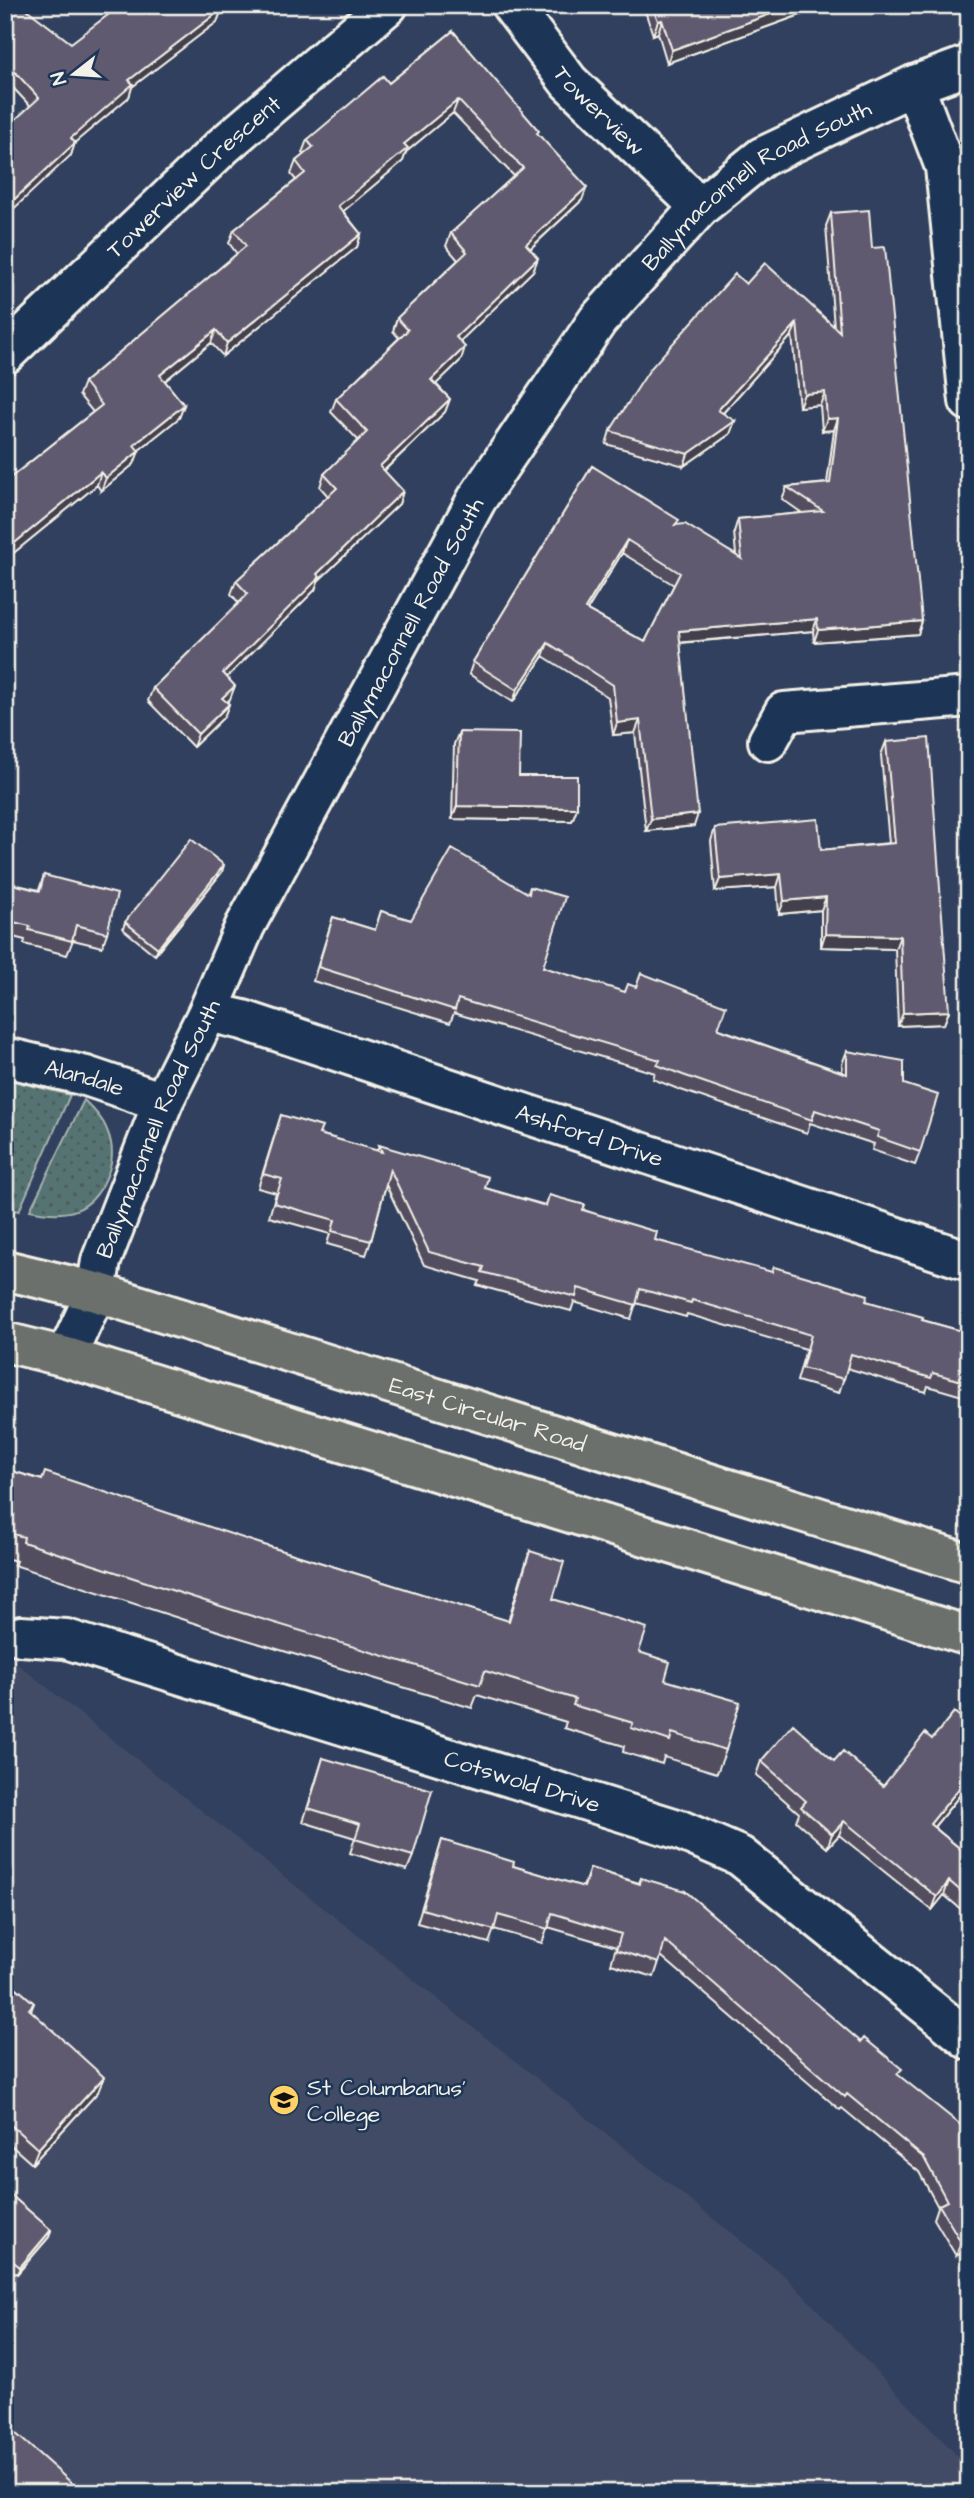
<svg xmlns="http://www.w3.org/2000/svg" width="974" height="2498" viewBox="0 0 974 2498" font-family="'Architects Daughter',sans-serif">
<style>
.built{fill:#434b66}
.grass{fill:url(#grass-dots);stroke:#a4b2ad;stroke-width:2}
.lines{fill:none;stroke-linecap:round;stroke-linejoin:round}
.minor-casing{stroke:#f4f1e8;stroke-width:44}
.highway-casing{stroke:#f4f1e8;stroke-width:44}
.minor{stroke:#1d3557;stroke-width:38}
.highway{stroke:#6c706d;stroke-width:38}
.wall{fill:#534d60;stroke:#f4f1e8;stroke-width:2;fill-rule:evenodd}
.shaded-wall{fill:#433f4e;stroke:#f4f1e8;stroke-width:2}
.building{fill:#605a70;stroke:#f4f1e8;stroke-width:2;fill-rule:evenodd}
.labels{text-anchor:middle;stroke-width:5;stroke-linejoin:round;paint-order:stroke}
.street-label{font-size:23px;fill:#f4f1e8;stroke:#1d3557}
.poi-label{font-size:23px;fill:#f4f1e8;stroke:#1d3557;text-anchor:start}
</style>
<defs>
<pattern id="grass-dots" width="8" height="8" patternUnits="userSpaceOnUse" patternTransform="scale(1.75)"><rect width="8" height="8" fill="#557372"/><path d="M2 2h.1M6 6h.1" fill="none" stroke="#4e5b5a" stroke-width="1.8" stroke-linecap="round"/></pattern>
</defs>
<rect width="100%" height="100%" fill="#31405e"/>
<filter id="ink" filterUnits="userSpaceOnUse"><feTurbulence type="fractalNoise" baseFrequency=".0143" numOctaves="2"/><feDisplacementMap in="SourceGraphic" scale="14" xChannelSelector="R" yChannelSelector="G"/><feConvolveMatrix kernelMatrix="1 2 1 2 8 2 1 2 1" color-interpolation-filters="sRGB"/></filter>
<g filter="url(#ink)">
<path class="built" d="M5,1654L786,2277L969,2468V2493H5Z"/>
<path class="grass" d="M5,1079L70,1095L19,1211L5,1208Z
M84,1100C93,1109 103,1119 107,1130C114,1146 113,1163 106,1178C91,1213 66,1218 30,1210Z"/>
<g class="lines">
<g class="minor-casing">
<g id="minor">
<path id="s1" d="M511,5L569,82L700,207"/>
<path d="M914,85L945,167L969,401"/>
<path id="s2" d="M5,354L223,146L388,5"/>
<path d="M768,741L784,712L969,697"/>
<path id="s3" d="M208,1012L243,1020L969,1261"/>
<path id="s4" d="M5,1057L86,1076L163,1102"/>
<path id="s5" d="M66,1357L96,1292L101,1261L163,1102L208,1012L245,926L477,499L598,320L700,207L762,157L914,85L969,65"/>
<path id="s6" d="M21,1636L66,1639L680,1830L740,1856L969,2040"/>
</g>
</g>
<g class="highway-casing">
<g id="highway">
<path id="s7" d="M5,1270L96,1292L969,1564"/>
<path d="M5,1342L66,1357L969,1636"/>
</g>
</g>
<use href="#minor" class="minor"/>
<use href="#highway" class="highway"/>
</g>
<path class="wall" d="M643,5H828L667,63L658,33L653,35Z
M5,6L71,43L221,8L222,9L217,22L132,87L129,97L75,142L71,155L30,106L5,79Z
M453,31L538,135L582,200L530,249L538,258L533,271L460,341L461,360L436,384L450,399L445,412L384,471L403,491L399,504L318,581L315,590L227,677L230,699L227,702L229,704L224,717L193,747L148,701L153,688L239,603L231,594L236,581L328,496L320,487L324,474L359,441L331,412L336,399L399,338L393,331L397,318L458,260L446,246L451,233L514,176L453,113L406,152L403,161L343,211L361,234L357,247L223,356L211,343L165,381L184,405L179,418L139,450L134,464L101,491L97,485L5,560V482L93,412L79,395L84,382L237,254L229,243L234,230L296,180L291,174L296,161L304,155L302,153L307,140L389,83Z
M831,213L872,248L922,621L918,634L814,642L813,631L680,643L694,826L646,831L635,733L613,735L608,697L543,656L513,702L469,674L473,662L592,466L677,525L736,555L734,532L738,519L802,513L782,499L787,487L827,483L834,430L822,431L820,405L799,407L792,335L723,413L730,434L684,466L606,444L610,431L746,284L834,327L826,226ZM622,553L674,585L645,642L587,610Z
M459,732L519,776L577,808L572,821L452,819L454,744Z
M886,742L949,1011L944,1024L898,1026L895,949L821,947V910L779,914L777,887L715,891L711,841L715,828L821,850L889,843L881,755Z
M222,872L155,955L123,929L125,922Z
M44,875L107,933L102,947L73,940L67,955L24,944L25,940L5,935V882L39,890Z
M530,887L543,967L842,1072V1064L847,1051L904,1084L920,1152L915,1165L872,1150L874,1144L810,1123L807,1133L678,1089L653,1079L655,1073L454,1013L450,1023L313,981L333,917L375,930L381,911L411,920L528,893Z
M281,1115L319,1134L377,1151L379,1145L485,1188L545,1205L549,1195L655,1240L866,1301L922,1320L969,1333V1398L928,1386L926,1392L847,1368L839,1393L797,1381L806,1349L687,1314L686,1317L636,1303L631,1319L574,1302L571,1311L477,1285L479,1281L424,1265L386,1185L371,1241L366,1255L327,1244L330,1234L269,1217L276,1193L258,1188Z
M5,1469L264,1545L508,1621L522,1575L530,1551L553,1599L639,1652L726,1750L717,1773L664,1757L662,1764L623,1752L624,1746L564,1728L566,1722L477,1695L472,1708L234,1636L14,1565L16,1561L5,1558Z
M323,1758L413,1856L407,1870L350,1853L355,1838L303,1822Z
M761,1761H834L883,1786L969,1784L934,1827L969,1856V1916L944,1895L932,1910L839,1835L827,1848L796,1821L799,1813L756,1775Z
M442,1840L513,1866L583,1887L590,1868L639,1883L641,1878L899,2076L969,2137V2249L956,2256L934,2219L938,2207L919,2172L842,2108L840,2110L661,1956L654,1977L611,1964L616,1947L548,1927L542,1943L494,1929L489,1943L417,1923Z
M5,1978L34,2003L31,2011L98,2092L32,2164L5,2140Z
M5,2190L51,2230L49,2237L17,2274L5,2264Z"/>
<path class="shaded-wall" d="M795,5H828L667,63L672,50Z
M222,9L217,22L132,87L129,97L66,150L71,138L129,80Z
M662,20L658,33L653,35L658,21Z
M458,100L453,113L406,152L403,161L334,219L338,206L404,144Z
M75,143L71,155L5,217V208Z
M587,187L582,200L521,257L526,244Z
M361,234L357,247L223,356L227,343Z
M538,258L533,271L451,350L456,337Z
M797,323L792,335L714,423L718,410Z
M216,330L211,343L156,388L160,375Z
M465,347L461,360L427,393L431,380Z
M825,392L820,405L799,407L804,394Z
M450,399L445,412L375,479L380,466Z
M184,405L179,418L129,458L134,445Z
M838,418L834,430L822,431L827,419Z
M735,421L730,434L684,466L688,454Z
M139,451L134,464L101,491L106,478Z
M101,472L97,485L5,560V551Z
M403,491L399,504L318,581L315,590L218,686L223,673L317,574Z
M627,540L622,553L580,622L585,609Z
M817,619L813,631L675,643L679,631Z
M922,621L918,634L814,642L818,630Z
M548,643L543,656L513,702L517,690Z
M235,686L230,699L218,711L222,698Z
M229,704L224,717L193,747L198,734Z
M640,720L635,733L613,735L617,723Z
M457,806L577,808L572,821L452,819Z
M698,814L694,826L646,831L651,819Z
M224,865L222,872L155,955L158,948Z
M781,874L777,887L715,891L720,879Z
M826,897L821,910L779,914L784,901Z
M825,934L900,936L895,949L821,947Z
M949,1011L944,1024L898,1026L903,1013Z
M969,1776V1784L925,1838L930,1824Z
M844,1821L839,1835L827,1848L832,1834Z
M949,1881L944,1895L932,1910L937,1897Z
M104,2077L98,2092L32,2164L38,2149Z
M51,2230L49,2237L17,2274L20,2267Z
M969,2238V2249L956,2256L961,2242Z"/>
<path class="building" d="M6,5H21L71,43L121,5H219L222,9L129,80L133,84L71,138L75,143L5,208V129L39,98L5,61V6Z
M652,5H795L672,50L662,20L658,21Z
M453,31L539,131L537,133L587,187L526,244L538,258L456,337L465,347L431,380L450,399L380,466L403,491L317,574L320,577L223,673L235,686L222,698L229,704L198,734L153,688L248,594L236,581L337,488L324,474L367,432L336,399L408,330L397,318L467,252L451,233L523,168L458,100L404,144L408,148L338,206L361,234L227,343L216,330L160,375L184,405L134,445L139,451L106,478L101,472L5,551V482L102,405L84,382L246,246L234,230L305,173L296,161L313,147L307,140L383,76L389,83Z
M869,210L872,248L885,247L922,621L818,630L817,619L679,631L698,814L651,819L640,720L617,723L613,685L548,643L517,690L473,662L592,466L679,520L675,525L685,524L742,559L738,519L823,511L787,487L830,483L838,418L827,419L825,392L804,394L797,323L718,410L735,421L688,454L610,431L650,369L735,274L746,284L765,263L840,332L831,213ZM627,540L680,573L645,642L585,609Z
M459,732L520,733L519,776H577V808L457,806Z
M929,738L949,1011L903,1013L900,936L825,934L826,897L784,901L781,874L720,879L715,828L818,819L821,850L895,843L886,742Z
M191,839L224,865L158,948L125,922Z
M452,849L529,894L530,887L565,897L543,967L625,992L628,984L636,987L641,973L726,1006L718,1029L847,1074V1051L904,1061V1084L938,1095L920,1152L877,1137L879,1131L815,1110L812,1120L683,1075L657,1065L660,1060L458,999L455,1010L318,967L333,917L375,930L381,911L411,920Z
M44,875L117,894L107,933L76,925L72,941L29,930L30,926L5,920V882L40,891Z
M281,1115L322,1127L319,1134L382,1152L379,1145L488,1177L485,1188L546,1206L549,1195L585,1205L583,1210L657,1232L655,1240L772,1272L774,1267L815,1279L868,1295L866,1301L923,1317L922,1320L969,1333V1383L933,1373L931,1378L851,1354L844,1379L802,1368L811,1335L692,1300L691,1303L640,1289L636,1305L578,1288L576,1297L482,1272L484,1267L429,1252L390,1169L371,1241L332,1231L335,1220L274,1203L282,1179L263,1174Z
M5,1469L42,1480L45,1472L264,1545L509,1621L530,1551L564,1562L553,1599L647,1628L639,1652L670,1662L665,1680L740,1702L726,1750L672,1733L670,1741L631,1728L633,1723L573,1705L575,1699L485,1671L480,1685L242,1613L23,1542L24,1537L5,1532Z
M954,1712L969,1724V1776L930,1824L969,1856V1898L949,1881L937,1897L844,1821L832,1834L801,1807L806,1801L761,1761L793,1724L834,1761L843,1751L883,1786L925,1733L932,1739Z
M323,1758L432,1790L413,1856L355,1839L360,1824L308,1808Z
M442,1840L514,1862L513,1866L584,1887L590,1868L640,1884L641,1878L685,1891L861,2042L864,2038L902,2069L897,2074L962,2126L969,2137V2238L961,2242L939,2205L947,2201L924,2158L847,2094L845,2097L665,1941L659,1963L616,1950L621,1934L552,1913L548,1929L498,1915L494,1930L422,1909Z
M5,1978L34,2003L29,2009L104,2077L38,2149L5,2120Z
M5,2190L51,2230L20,2267L5,2255Z
M5,2424L83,2493H5Z"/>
</g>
<defs>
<g id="school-disc" transform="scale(1.575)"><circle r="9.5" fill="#ffd166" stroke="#1d3557"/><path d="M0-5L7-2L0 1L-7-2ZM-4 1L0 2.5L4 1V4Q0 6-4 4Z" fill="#111"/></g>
</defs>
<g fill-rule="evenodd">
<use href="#school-disc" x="284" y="2100"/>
</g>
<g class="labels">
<g class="street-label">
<text dy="8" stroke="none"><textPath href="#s1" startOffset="138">Towerview</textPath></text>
<text dy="8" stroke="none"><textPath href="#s2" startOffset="259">Towerview Crescent</textPath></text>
<text dy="8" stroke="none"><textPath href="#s5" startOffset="1381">Ballymaconnell Road South</textPath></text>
<text dy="8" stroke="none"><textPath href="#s5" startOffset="814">Ballymaconnell Road South</textPath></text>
<text dy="8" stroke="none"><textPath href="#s4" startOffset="82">Alandale</textPath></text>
<text dy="8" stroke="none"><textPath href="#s5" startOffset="247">Ballymaconnell Road South</textPath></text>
<text dy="8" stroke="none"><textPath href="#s3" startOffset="401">Ashford Drive</textPath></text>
<text dy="8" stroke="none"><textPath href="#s7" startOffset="504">East Circular Road</textPath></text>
<text dy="8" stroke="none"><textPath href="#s6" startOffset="523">Cotswold Drive</textPath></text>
</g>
<g class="poi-label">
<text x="307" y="2095">St Columbanus'<tspan x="307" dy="26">College</tspan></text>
</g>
</g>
<rect width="974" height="2498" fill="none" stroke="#1d3557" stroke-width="28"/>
<rect x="14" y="14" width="946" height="2470" fill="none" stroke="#f4f1e8" stroke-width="2.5" filter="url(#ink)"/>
<g transform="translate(74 74) rotate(253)" stroke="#1d3557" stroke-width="5" paint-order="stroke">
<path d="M0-5L12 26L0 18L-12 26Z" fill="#f4f1e8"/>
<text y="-10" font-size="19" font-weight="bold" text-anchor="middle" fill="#f4f1e8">N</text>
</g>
</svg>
